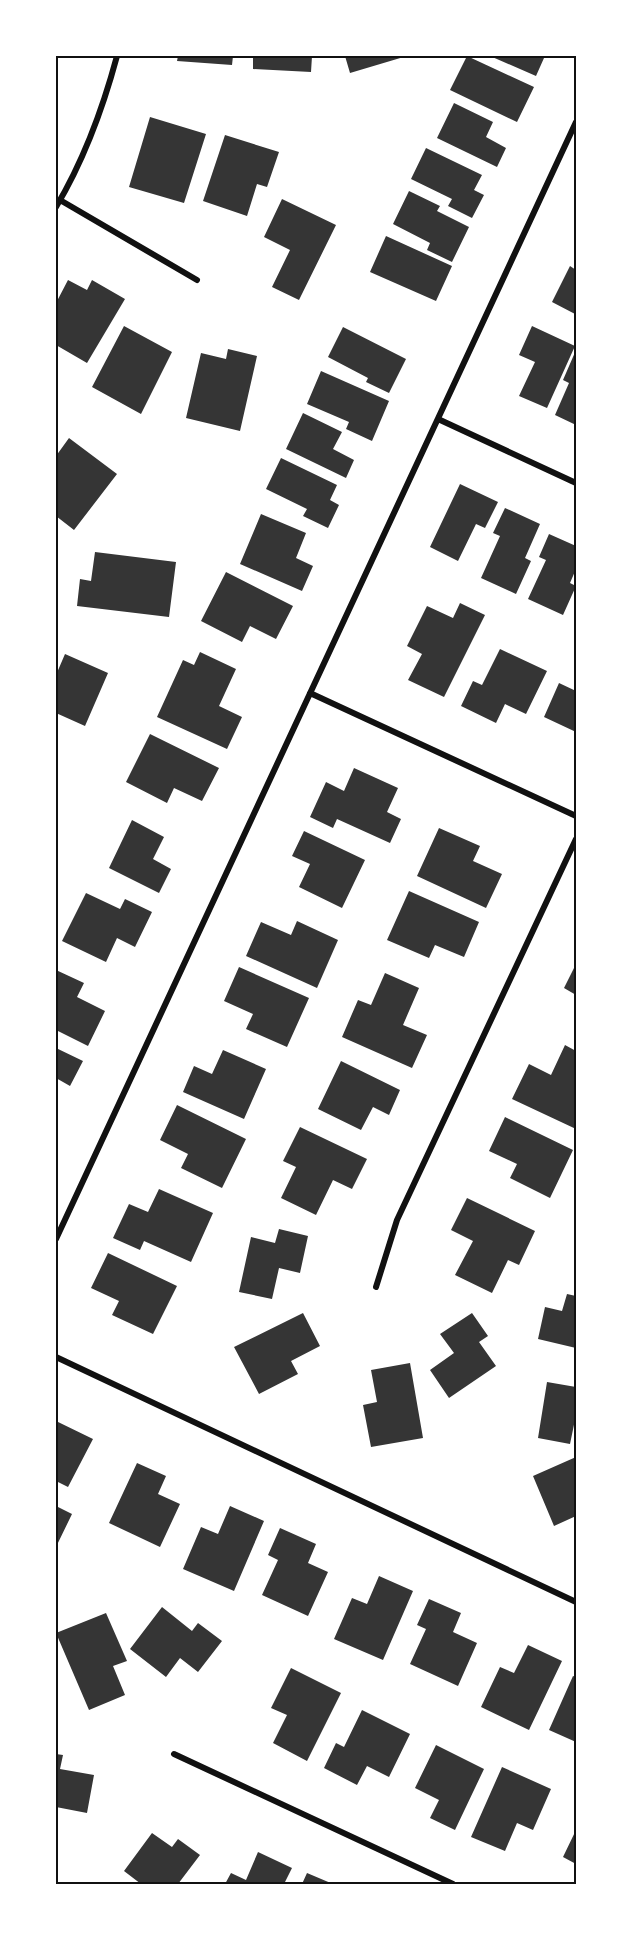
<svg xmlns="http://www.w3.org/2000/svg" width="632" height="1940" viewBox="0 0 632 1940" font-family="'Source Sans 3',sans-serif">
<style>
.building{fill:#353535}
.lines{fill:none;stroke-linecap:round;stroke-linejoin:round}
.minor{stroke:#111;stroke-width:6}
.neatline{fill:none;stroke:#111;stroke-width:2}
</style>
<rect width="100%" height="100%" fill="#fff"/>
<path class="building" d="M178,56H233L232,65L177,61Z
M253,56H312L311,72L253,69Z
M345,56H407L350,73Z
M467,56L534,87L517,122L450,90Z
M490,56H539L544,58L536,76Z
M454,103L493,122L486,137L506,148L497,167L437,138Z
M150,117L206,134L184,203L129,187Z
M225,135L279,152L267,187L257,184L247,216L203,201Z
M426,148L482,175L474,190L484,195L472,218L448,206L452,199L411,179Z
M409,191L440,206L437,211L469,227L452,262L427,250L430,243L393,224Z
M282,199L336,225L299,300L272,287L290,250L264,237Z
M386,236L452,266L436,301L370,272Z
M570,266L576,270L575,314L552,302Z
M68,280L87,290L92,280L125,299L87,363L56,345V303Z
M124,326L172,352L141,414L92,387Z
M532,326L575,346L547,408L519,396L535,362L519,355Z
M343,327L406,359L389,393L366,382L368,378L328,357Z
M228,349L257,356L240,431L186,418L201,353L226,359Z
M576,350V425L555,415L569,383L563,380Z
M321,371L389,401L372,441L346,429L349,422L307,404Z
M303,413L342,432L333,449L354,460L346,478L286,449Z
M69,438L117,474L74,530L56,516V456Z
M281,458L337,485L330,500L339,505L328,528L303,516L307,509L266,489Z
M460,484L498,502L485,528L476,524L458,561L430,547Z
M505,508L540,524L525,558L531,561L516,594L481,578L500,536L493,533Z
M261,514L306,533L296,558L313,566L302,591L240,564Z
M549,534L576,546V569L570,583L576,586L563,615L528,599L546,560L539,557Z
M95,552L176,562L169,617L77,606L80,579L91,581Z
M226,572L293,606L276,639L250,626L242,642L201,621Z
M460,603L485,615L444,697L408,680L422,654L407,646L427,606L453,618Z
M500,649L547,671L526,714L505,704L496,723L461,706L473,681L482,685Z
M200,652L236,669L219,706L242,717L227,749L157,717L183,660L194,665Z
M65,654L108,673L85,726L56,713V675Z
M559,683L576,691V732L544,717Z
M150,734L219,768L202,801L174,788L167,803L126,782Z
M354,768L398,788L387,812L401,819L390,843L337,819L333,828L310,817L326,782L344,791Z
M132,820L164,837L153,859L171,869L159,893L109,868Z
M439,828L480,846L473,861L502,874L486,908L417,876Z
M304,831L365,860L342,908L299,887L310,864L292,856Z
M409,891L479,922L464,957L435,945L429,958L387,940Z
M86,893L120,909L125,899L152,912L135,947L117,938L106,962L62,941Z
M297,921L338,940L317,988L246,956L261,922L291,935Z
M576,964V995L564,988Z
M239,967L309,998L287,1047L246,1029L253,1014L224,1001Z
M56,970L84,983L77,997L105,1011L88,1046L56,1030Z
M385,973L419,988L403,1025L427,1035L412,1068L342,1037L358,1000L371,1005Z
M565,1045L576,1051V1129L512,1099L529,1064L551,1075Z
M56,1048L83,1061L70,1086L56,1078Z
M223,1050L266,1069L244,1119L183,1092L194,1066L212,1074Z
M341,1061L400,1090L389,1115L373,1107L361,1130L318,1109Z
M177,1105L246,1139L222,1188L181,1168L188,1154L160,1140Z
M505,1117L573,1150L550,1198L510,1178L517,1164L489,1151Z
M300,1127L367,1159L352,1189L333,1180L316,1215L281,1198L296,1167L283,1161Z
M159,1189L213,1213L191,1262L144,1241L140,1250L113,1238L129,1204L148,1212Z
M467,1198L535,1231L519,1265L508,1260L492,1293L455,1275L473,1241L451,1230Z
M279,1229L308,1236L300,1273L279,1268L272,1299L239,1292L251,1237L275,1243Z
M108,1253L177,1286L153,1334L112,1315L119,1301L91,1288Z
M567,1294L576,1296V1348L538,1339L545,1307L562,1311Z
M303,1313L320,1346L291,1361L298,1374L259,1394L234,1347Z
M472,1313L488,1336L479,1342L496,1366L449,1398L430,1370L454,1353L440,1334Z
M410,1363L423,1438L371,1447L363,1405L377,1402L371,1370Z
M547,1382L576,1387V1415L570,1444L538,1438Z
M56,1421L93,1439L68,1487L56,1481Z
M576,1457V1516L554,1526L533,1476Z
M137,1463L166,1476L158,1494L180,1504L160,1547L109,1523Z
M56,1506L72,1514L56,1547Z
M230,1506L264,1521L234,1591L183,1569L201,1527L218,1534Z
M280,1528L316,1544L308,1563L328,1572L308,1616L262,1595L278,1560L268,1555Z
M379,1576L413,1591L383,1660L334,1639L352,1598L367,1604Z
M429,1599L461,1613L453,1632L477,1643L458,1686L410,1664L426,1629L417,1625Z
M162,1607L192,1631L198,1623L222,1641L198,1672L180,1658L166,1677L130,1649Z
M106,1613L127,1661L113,1666L125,1695L89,1710L56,1633Z
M528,1645L562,1661L529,1730L481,1707L500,1667L514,1673Z
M291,1668L341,1693L307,1761L273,1743L287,1715L271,1708Z
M573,1676L576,1677V1742L549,1730Z
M362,1710L410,1734L389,1777L367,1766L357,1785L324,1768L336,1743L344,1747Z
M436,1745L484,1769L455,1830L430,1818L439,1800L415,1788Z
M56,1754L63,1755L60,1769L94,1775L87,1813L56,1807Z
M502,1767L551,1789L533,1830L517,1823L505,1851L471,1837Z
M576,1830V1864L563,1857Z
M152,1833L172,1847L178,1839L200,1855L178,1884H141L124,1871Z
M258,1852L292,1868L284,1884H225L231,1873L246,1880Z
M307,1873L333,1884H302Z"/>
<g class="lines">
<path class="minor" d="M60,200L197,280
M56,207C84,160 103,108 117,56
M438,419L576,483
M310,693L576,816
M56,1239L576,122
M376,1287L397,1220L576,839
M56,1357L576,1602
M174,1754L453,1884"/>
</g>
<rect width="632" height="1940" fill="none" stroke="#ffffff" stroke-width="114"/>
<rect x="57" y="57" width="518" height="1826" class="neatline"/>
</svg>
